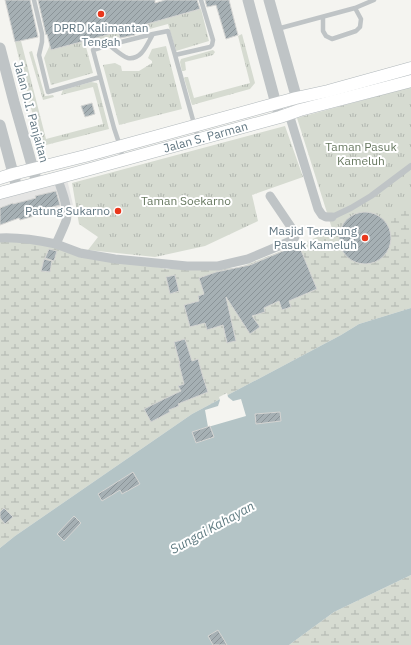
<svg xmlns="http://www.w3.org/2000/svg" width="411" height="645" viewBox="0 0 411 645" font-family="'IBM Plex Sans',sans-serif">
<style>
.built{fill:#e5e5e4}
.grass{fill:url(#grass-tufts)}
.wetland{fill:url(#wetland-marsh)}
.water{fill:#b4c4c6}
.pier{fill:#f4f4f0}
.building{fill:url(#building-hatch);stroke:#d5d5d3}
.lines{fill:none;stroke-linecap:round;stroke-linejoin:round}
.secondary-casing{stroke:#b1b8bb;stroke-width:13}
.service{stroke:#bfc4c6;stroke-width:4.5}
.pedestrian{stroke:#bfc4c6;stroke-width:6}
.minor{stroke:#bfc4c6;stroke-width:9}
.tertiary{stroke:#bfc4c6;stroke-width:11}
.secondary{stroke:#fff;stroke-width:12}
.poi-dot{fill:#e9371c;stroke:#fff;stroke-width:1.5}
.labels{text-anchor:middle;stroke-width:4;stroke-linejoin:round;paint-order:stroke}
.poi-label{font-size:12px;fill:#627782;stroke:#fff;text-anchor:end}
.street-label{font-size:12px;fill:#627782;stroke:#fff}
.park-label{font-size:12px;fill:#687961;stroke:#fff}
.water-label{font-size:13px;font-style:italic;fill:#5e7a80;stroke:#fff}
</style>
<defs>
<pattern id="grass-tufts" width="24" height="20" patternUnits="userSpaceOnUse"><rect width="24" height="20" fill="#d6dbd1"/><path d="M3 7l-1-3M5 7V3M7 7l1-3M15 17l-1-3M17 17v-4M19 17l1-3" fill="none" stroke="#b1b6af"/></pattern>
<pattern id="wetland-marsh" width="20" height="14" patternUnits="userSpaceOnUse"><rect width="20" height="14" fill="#d6dbd1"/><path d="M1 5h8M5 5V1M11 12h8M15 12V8" fill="none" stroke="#b1b6af"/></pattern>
<pattern id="building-hatch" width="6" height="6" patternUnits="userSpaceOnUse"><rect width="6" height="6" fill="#a6b0b4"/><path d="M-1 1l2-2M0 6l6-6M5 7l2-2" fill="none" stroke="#8b9498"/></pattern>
</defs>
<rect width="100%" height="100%" fill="#f4f4f0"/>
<path class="built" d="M67,179L73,205L0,222V197Z"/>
<path class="grass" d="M201,9L209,41L176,51L168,24L135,33L133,27Z
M118,32L119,37L86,47L93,73L51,85L44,58L50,45L54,49Z
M242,34L255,83L250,89L192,105L184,78L185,77H188L194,98L250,83L238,36Z
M21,41L46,139L103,124L93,87L61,95L63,90L91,82L97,83L109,129L46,145L43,144L39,141L15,42Z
M166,46L182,109L119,125L103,65L115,63L121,66L122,71H139L152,63V61L148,58L152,49Z
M213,50L215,52L213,55L185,62L186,70L184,71H182L180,62L181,59Z
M32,51L45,96H46L53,95L54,97L43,100L29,52Z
M411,87V257L348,279L297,118Z
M285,126L303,177L252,195L258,221L205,246L155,257L88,250L98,237L79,224L72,183Z"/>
<path class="wetland" d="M411,201V308L359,324L341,335L192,414L15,536L0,548V239L21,241L167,269L238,268L320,236L372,225L396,212Z
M411,575V645H289L334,612Z"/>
<path class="water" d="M411,308V575L334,612L289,645H0V548L15,536L192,414L341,335L359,324Z"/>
<path class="pier" d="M227,393L228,397L233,401L241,399L246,416L208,427L205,410L218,406L220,400L219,397Z"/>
<path class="building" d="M5,0H30L38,37L15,42Z
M38,0H155V3L165,0H197L200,9L133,28L135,35L120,38L118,32L51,50L47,34L46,35Z
M205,0H229L238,35L226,39L216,5L207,7Z
M92,103L95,114L85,117L81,106Z
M56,191L60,205L37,211L38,215L20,220L19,218L0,225V208L13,203V204L36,198L35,196Z
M339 238a26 26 0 1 1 52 0a26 26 0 1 1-52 0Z
M298,243L317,289L289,301L291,307L282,310L279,301L264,308L265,312L252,316L260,327L250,334L226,297L236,341L227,343L223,325L207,330L205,323L190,327L184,305L199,301L198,296L204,294L199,278L216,272L250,265L295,246Z
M49,249L57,251L54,261L45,258Z
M44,259L52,261L50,272L41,271Z
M175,275L179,291L170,294L166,277Z
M185,339L192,361L198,359L203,377L208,392L178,404L179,406L169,410L170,412L151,422L144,409L164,399L181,391L178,386L184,384L179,364H180L174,342Z
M280,412L281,421L256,424L255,414Z
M210,426L214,437L196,443L192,432Z
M133,472L140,484L122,494L120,490L102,501L98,494Z
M4,508L13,517L5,524L0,518V512Z
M74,516L81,523L64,541L57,534Z
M218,630L227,645H213L208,636Z"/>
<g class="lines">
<g class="secondary-casing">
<g id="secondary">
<path d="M0,178L13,174L85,156L296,98L328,91L411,68"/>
<path id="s1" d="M0,193L72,174L280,117L300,110L411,81"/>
</g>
</g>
<path class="service" d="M34,0L42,34V42L39,55L48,92L100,77
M323,17V31L326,36L332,39L356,31L360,27L361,19L355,8
M277,29L355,8L374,0
M109,45L153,34
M175,55L210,47L212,45L213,40L201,0
M123,159L120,146L114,128L93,50L109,45C113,48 123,57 128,58C142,60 147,44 153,34L168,31L175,55L198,138"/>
<path class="pedestrian" d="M332,217L351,208L371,196L411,166"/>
<path class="minor" d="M289,114L318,209L322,215L326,217H332
M57,177C61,189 70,210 66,221C63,229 59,237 56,244L80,253L115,259L187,266H218L248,259L293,240L295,237L293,230L270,196
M0,238C19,237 37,240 56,244"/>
<path class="tertiary" d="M248,0L276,104L280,117
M269,0L300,110
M0,48L14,102L37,183
M0,125L17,188"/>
<use href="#secondary" class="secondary"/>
</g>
<g class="poi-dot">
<circle cx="101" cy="14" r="4"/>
<circle cx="118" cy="211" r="4"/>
<circle cx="365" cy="238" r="4"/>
</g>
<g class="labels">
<g class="poi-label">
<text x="101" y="32" text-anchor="middle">DPRD Kalimantan<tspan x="101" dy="14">Tengah</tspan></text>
<text x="110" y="215">Patung Sukarno</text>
<text x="357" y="235">Masjid Terapung<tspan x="357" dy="14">Pasuk Kameluh</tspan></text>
</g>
<g class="street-label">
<text transform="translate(31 112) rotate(75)" y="4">Jalan D.I. Panjaitan</text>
<text dy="4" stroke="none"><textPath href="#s1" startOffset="213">Jalan S. Parman</textPath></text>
</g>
<g class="park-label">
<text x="361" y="151">Taman Pasuk<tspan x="361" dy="14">Kameluh</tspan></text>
<text x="186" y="205">Taman Soekarno</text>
</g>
<g class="water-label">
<text transform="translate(212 527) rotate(-29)" y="5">Sungai Kahayan</text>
</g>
</g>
</svg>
